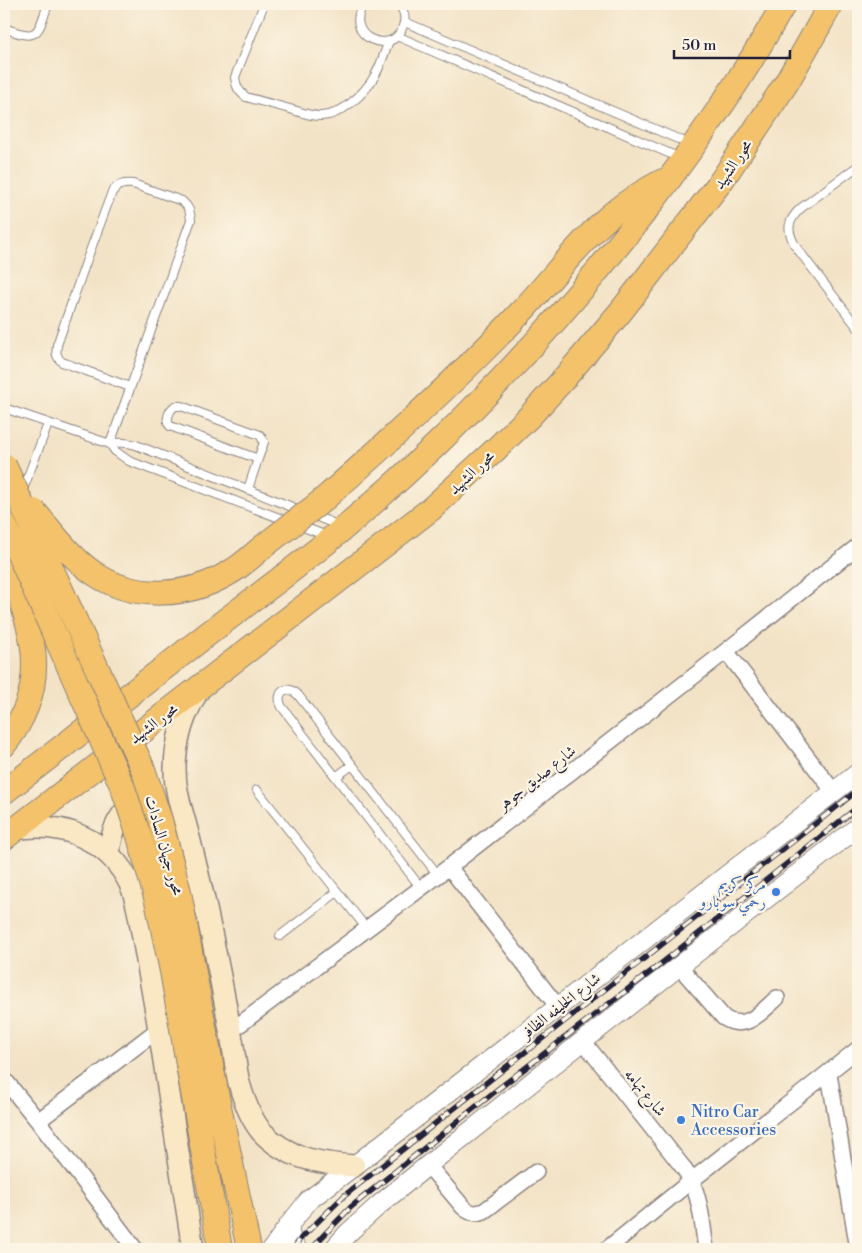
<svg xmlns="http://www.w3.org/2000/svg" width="862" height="1253" viewBox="0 0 862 1253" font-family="'Libre Bodoni',Amiri,serif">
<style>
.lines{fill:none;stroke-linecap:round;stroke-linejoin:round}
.service-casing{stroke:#8a8280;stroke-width:10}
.minor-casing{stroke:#8a8280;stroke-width:18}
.tertiary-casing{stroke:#8a8280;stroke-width:21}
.secondary-casing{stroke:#8a8280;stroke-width:24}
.primary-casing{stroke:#8a8280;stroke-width:26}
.service{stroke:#fff;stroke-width:8}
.minor{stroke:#fff;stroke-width:15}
.tertiary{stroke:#fff;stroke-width:19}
.secondary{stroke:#fae7c3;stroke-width:21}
.primary{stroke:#f3c26a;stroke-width:24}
.rail-casing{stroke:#22223b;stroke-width:5.5}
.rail{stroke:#fcf5e5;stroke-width:4;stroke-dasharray:11;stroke-linecap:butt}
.primary-bridge-casing{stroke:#8a8280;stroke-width:26;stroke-linecap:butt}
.primary-bridge{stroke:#f3c26a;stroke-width:24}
.shop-dot{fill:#3f7fe0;stroke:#fcf5e5;stroke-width:2}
.labels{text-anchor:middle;stroke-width:4.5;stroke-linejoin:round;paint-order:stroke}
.street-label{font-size:16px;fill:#22223b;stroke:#fcf5e5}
.shop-label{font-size:16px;fill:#366cbe;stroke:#fcf5e5;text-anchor:end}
</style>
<rect width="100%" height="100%" fill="#fcf5e5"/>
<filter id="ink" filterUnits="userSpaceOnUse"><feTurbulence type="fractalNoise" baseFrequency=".02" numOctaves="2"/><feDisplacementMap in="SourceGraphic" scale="10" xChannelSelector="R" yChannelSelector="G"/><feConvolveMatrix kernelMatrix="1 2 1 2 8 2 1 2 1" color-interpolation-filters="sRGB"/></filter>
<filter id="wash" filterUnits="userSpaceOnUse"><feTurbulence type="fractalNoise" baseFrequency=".0096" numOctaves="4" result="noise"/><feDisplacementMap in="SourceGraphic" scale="20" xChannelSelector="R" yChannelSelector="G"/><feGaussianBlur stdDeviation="1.12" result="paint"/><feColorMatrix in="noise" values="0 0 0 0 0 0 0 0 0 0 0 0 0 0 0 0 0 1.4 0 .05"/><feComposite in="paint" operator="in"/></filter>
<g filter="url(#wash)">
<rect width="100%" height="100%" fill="#f3e3c6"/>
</g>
<g filter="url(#ink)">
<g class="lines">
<g class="service-casing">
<path id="service" d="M264,4L235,77C236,86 238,91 246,97C260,101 275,105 290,109C300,112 310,116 320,116C340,117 365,93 374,77C381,66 384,53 389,41
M364,4C341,37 394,58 403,26C406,18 404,10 398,4
M405,22L692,145
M4,28C38,41 37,36 48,4
M397,36L680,158
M858,166L801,208C787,221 786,230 796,247L858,328
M175,406H181L260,435L264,442L258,459L170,426C165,420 169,410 175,406Z
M4,408L110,444C119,442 127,442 136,445L340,526
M110,444L191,220C190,211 189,207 182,201L133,184C124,183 118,184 112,192L86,262L57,345C56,353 56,357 62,362L130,387
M110,444L115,451L129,461L327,536
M248,489L258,459
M22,492L48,424
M336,777L352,765
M257,790L367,929
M421,888L282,707C274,693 287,683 298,695L438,875
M280,936L337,892"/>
</g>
<g class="minor-casing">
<path id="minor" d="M726,651L834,792
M449,867L558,1007
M679,966L724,1018C746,1032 761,1012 777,998
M231,1031L449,867L726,651L858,546
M583,1041L682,1166C687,1173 692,1181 695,1190C702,1209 703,1230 706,1249
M829,1074L858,1249
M4,1079L38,1121L135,1249
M38,1121L159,1029
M428,1165L463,1207C470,1214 476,1214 484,1211L536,1172
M607,1249L691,1181L858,1049"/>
</g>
<g class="tertiary-casing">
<path id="tertiary" d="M289,1225C289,1234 291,1242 297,1249
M272,1249L289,1225L309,1200L354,1166L858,773
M334,1249L348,1233L379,1205L428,1165L583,1041L858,827"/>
</g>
<g class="secondary-casing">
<path id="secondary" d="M200,688C184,713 175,740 175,770C175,790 181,808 186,826C193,852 199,878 205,904C214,946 223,988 230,1030C234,1047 235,1066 239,1083C243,1097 251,1119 261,1131C287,1159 319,1163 354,1166
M15,829C63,821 109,839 131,886C135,895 137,905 139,915L159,1029L193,1249
M109,854C111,830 120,811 140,798"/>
</g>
<g class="primary-casing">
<path id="primary" d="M323,500C391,440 459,378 521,312C549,282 574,249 603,222C621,205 642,192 663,181
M4,745C28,715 39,681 32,642C29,623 22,605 18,586C16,574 17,563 18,552
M4,792C76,736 149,680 222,623C259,595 297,567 333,537C451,439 557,326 650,205C683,161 715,117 744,71C758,49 771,26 784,4
M4,838L431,509L495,450L529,417L561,382L622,310L722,180L787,82L831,4"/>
</g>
<use href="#service" class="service"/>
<use href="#minor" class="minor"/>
<use href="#tertiary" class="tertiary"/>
<use href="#secondary" class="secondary"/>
<use href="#primary" class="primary"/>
<g class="rail-casing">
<path id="rail" d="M293,1249L301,1238L344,1196L491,1079L858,790
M312,1249L322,1237L351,1207L498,1089L662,963L858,807"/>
</g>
<use href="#rail" class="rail"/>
<g class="primary-bridge-casing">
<path id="primary-bridge" d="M4,465L143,769L160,820L179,892L218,1102L249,1249
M34,511C53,533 71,558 95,574C135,601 189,597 229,573C240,567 250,558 259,550C280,533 302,517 323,500
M4,524L18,552L123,788L139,836L157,901L172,971L220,1249"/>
</g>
<use href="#primary-bridge" class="primary-bridge"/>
</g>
</g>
<g class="shop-dot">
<circle cx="776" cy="892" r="5"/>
<circle cx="681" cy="1120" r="5"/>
</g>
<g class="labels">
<g class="street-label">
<text transform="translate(732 164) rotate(-56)" y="6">محور الشهيد</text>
<text transform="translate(471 472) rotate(-43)" y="6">محور الشهيد</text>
<text transform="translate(153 723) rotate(-37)" y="6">محور الشهيد</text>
<text transform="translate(536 777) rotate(-38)" y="6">شارع صديق جوهر</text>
<text transform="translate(165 845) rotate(74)" y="6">محور جيهان السادات</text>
<text transform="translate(560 1005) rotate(-38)" y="6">شارع الخليفه الظافر</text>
<text transform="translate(646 1092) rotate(51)" y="6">شارع تهامه</text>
</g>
<g class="shop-label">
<text x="766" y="889">مركز كريم<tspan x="766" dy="18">رحمي سوبارو</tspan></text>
<text x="691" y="1117" text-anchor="start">Nitro Car<tspan x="691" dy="18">Accessories</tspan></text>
</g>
</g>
<rect width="862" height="1253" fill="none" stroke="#fcf5e5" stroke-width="20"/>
<path d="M674 50v8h116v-8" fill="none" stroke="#22223b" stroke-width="2.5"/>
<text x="682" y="50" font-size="15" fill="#22223b" stroke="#fcf5e5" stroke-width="4" paint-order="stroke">50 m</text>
</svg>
